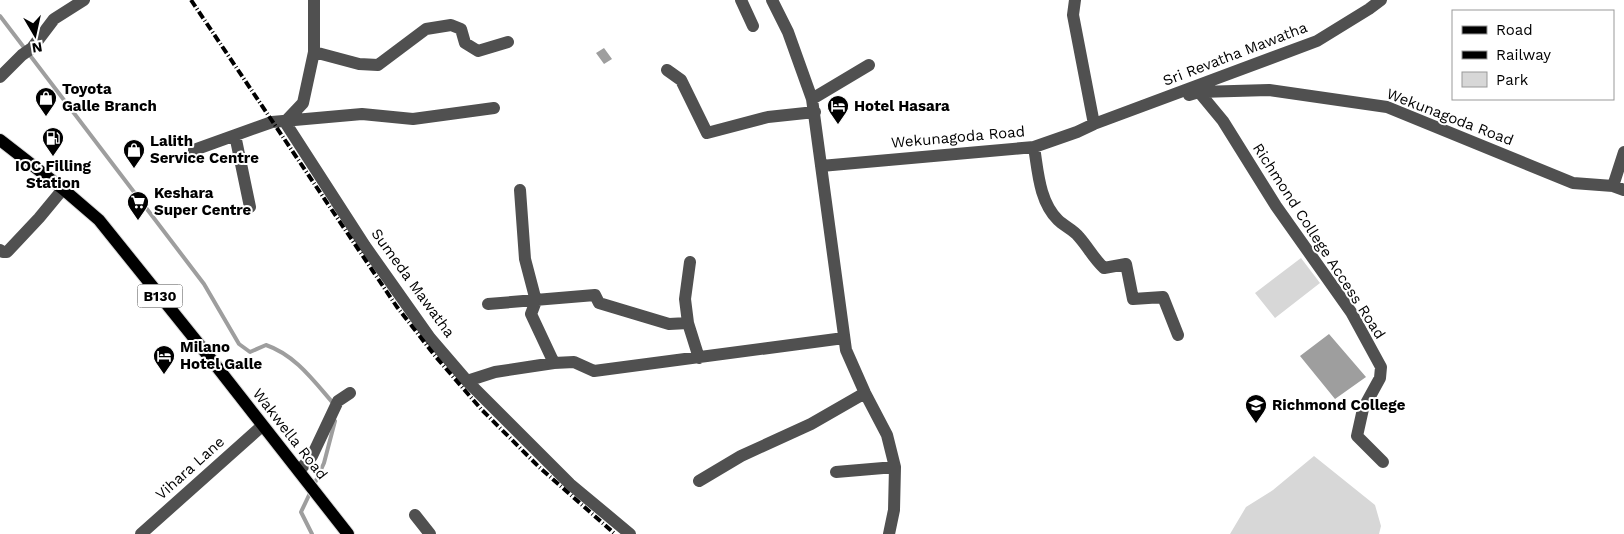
<svg xmlns="http://www.w3.org/2000/svg" width="1624" height="534" viewBox="0 0 1624 534" font-family="'Work Sans',sans-serif">
<style>
.green{fill:#d7d7d7}
.water{fill:#9e9e9e}
.lines{fill:none;stroke-linecap:round;stroke-linejoin:round}
.stream{stroke:#9e9e9e;stroke-width:4}
.major-casing{stroke:#dbdbdb;stroke-width:14}
.minor{stroke:#505050;stroke-width:12}
.major{stroke:#000;stroke-width:12}
.rail{stroke:#000;stroke-width:4;stroke-dasharray:8 2.5 1 2.5;stroke-linecap:butt}
.labels{text-anchor:middle;stroke-width:4;stroke-linejoin:round;paint-order:stroke}
.shield{fill:#fff;stroke:#4c4c4c;stroke-width:1}
.shield-label{font-size:14px;font-weight:bold;fill:#000}
.street-label{font-size:15px;fill:#000;stroke:#fff}
.poi-label{font-size:15px;font-weight:bold;fill:#000;stroke:#fff;text-anchor:start}
</style>
<rect width="100%" height="100%" fill="#fff"/>
<path class="green" d="M1301,258L1320,283L1275,318L1255,293Z
M1314,456L1375,505L1381,526L1379,534H1230L1246,507L1273,490Z"/>
<path class="water" d="M604,48L612,59L604,64L596,53Z
M1329,334L1366,377L1335,399L1300,356Z"/>
<g class="lines">
<path class="stream" d="M0,16L204,284L239,344L250,352L266,345C295,355 313,380 333,403
M314,485L324,463L335,421
M311,491L301,512L312,534"/>
<g class="major-casing">
<path id="major" d="M0,140L63,189L99,220L210,358L348,534"/>
</g>
<path class="minor" d="M314,0V52L303,103L285,122L365,246L430,338L467,381L570,484L630,534
M741,0L753,26
M772,0L788,32L812,99L846,350L865,393L887,435L895,467L894,510L889,534
M1075,0L1073,15L1094,124
M314,52L359,64L378,65L426,29L451,25L461,29L465,43L478,51L508,42
M667,70L681,80L707,133L768,117L815,112
M0,77L22,55L32,48L54,19L84,0
M1199,92L1223,121L1276,206L1351,312L1381,367L1380,378L1363,409L1357,436L1383,462
M1189,95L1199,92L1269,90L1387,107L1573,183L1613,186L1624,190
M812,99L869,65
M235,135L250,207
M1034,147C1038,171 1039,201 1058,220C1064,226 1074,230 1079,237C1088,247 1094,259 1104,268L1126,264L1133,299L1163,297L1178,335
M194,150L272,122L362,114L413,119L494,108
M821,166L1034,147L1077,132L1094,124L1317,41L1369,9L1381,0
M1613,186L1624,152
M520,190L525,259L536,301L531,314L554,363
M0,250L3,252H7L39,218L63,189
M690,262L685,299L688,323L699,358
M488,304L595,295L599,303L669,324L688,323
M467,381L495,372L554,363L574,362L594,371L844,338
M299,471L312,456L338,401L350,393
M836,472L895,467
M699,481L741,456L811,424L865,393
M415,515L430,534
M141,534L262,426"/>
<use href="#major" class="major"/>
<path class="rail" d="M191,0L397,307L436,357L481,409L539,467L615,534"/>
</g>
<defs>
<g id="shop-pin" transform="scale(1.125)"><path d="M0 17L-7.5 6A9.5 9.5 0 1 1 7.5 6Z" fill="#000" stroke="#fff"/><path d="M-5-2.5h2.3a2.7 3.5 0 0 1 5.4 0H5L5.5 6h-11ZM-1.5-2.5h3a1.5 2.3 0 0 0-3 0Z" fill="#fff"/></g>
<g id="hotel-pin" transform="scale(1.125)"><path d="M0 17L-7.5 6A9.5 9.5 0 1 1 7.5 6Z" fill="#000" stroke="#fff"/><path d="M-6-4.5h1.5V1H6V5H4.5V3h-9V5H-6ZM-4 0a1.8 1.8 0 1 1 3.6 0ZM.5 0V-2.5h3Q6-2.5 6 0Z" fill="#fff"/></g>
<g id="fuel-pin" transform="scale(1.125)"><path d="M0 17L-7.5 6A9.5 9.5 0 1 1 7.5 6Z" fill="#000" stroke="#fff"/><path d="M-5.5-6h7V0h2V4h1.3V-2.5L3-4.5l.8-.8L6-3V5H2.5V1h-1V6h-7ZM-4.2-4.7v3.2H.2V-4.7Z" fill="#fff"/></g>
<g id="supermarket-pin" transform="scale(1.125)"><path d="M0 17L-7.5 6A9.5 9.5 0 1 1 7.5 6Z" fill="#000" stroke="#fff"/><path d="M-6-5.5h2.5l.6 2H6L4.5 2H-2.5L-4.4-4H-6ZM-1.5 3.2a1.3 1.3 0 1 0 .1 0ZM3 3.2a1.3 1.3 0 1 0 .1 0Z" fill="#fff"/></g>
<g id="school-pin" transform="scale(1.125)"><path d="M0 17L-7.5 6A9.5 9.5 0 1 1 7.5 6Z" fill="#000" stroke="#fff"/><path d="M0-5L7-2L0 1L-7-2ZM-4 1L0 2.5L4 1V4Q0 6-4 4Z" fill="#fff"/></g>
</defs>
<g fill-rule="evenodd">
<use href="#shop-pin" x="46" y="98"/>
<use href="#hotel-pin" x="838" y="106"/>
<use href="#fuel-pin" x="53" y="138"/>
<use href="#shop-pin" x="134" y="150"/>
<use href="#supermarket-pin" x="138" y="202"/>
<use href="#hotel-pin" x="164" y="356"/>
<use href="#school-pin" x="1256" y="405"/>
</g>
<g class="labels">
<rect class="shield" x="137.5" y="284.5" width="45" height="23" rx="4"/>
<g class="shield-label">
<text x="160" y="301">B130</text>
</g>
<g class="street-label">
<text transform="translate(1235 54) rotate(-21)" y="5">Sri Revatha Mawatha</text>
<text transform="translate(1450 117) rotate(21)" y="5">Wekunagoda Road</text>
<text transform="translate(958 137) rotate(-5)" y="5">Wekunagoda Road</text>
<text transform="translate(1319 241) rotate(57)" y="5">Richmond College Access Road</text>
<text transform="translate(413 283) rotate(54)" y="5">Sumeda Mawatha</text>
<text transform="translate(290 434) rotate(52)" y="5">Wakwella Road</text>
<text transform="translate(190 468) rotate(-42)" y="5">Vihara Lane</text>
</g>
<g class="poi-label">
<text x="62" y="94">Toyota<tspan x="62" dy="17">Galle Branch</tspan></text>
<text x="854" y="111">Hotel Hasara</text>
<text x="150" y="146">Lalith<tspan x="150" dy="17">Service Centre</tspan></text>
<text x="53" y="171" text-anchor="middle">IOC Filling<tspan x="53" dy="17">Station</tspan></text>
<text x="154" y="198">Keshara<tspan x="154" dy="17">Super Centre</tspan></text>
<text x="180" y="352">Milano<tspan x="180" dy="17">Hotel Galle</tspan></text>
<text x="1272" y="410">Richmond College</text>
</g>
</g>
<rect x="1452" y="10" width="162" height="90" fill="#ffffff" stroke="#999999"/>
<rect x="1462" y="26" width="25" height="8" fill="#000000" stroke="#999999"/>
<text x="1496" y="35" font-size="15" fill="#000000">Road</text>
<rect x="1462" y="51" width="25" height="8" fill="#000000" stroke="#999999"/>
<text x="1496" y="60" font-size="15" fill="#000000">Railway</text>
<rect x="1462" y="72" width="25" height="15" fill="#d7d7d7" stroke="#999999"/>
<text x="1496" y="85" font-size="15" fill="#000000">Park</text>
<g transform="translate(35 35) rotate(171)" stroke="#ffffff" stroke-width="4" paint-order="stroke">
<path d="M0-4L9 19L0 12L-9 19Z" fill="#000000"/>
<text y="-8" font-size="14" font-weight="bold" text-anchor="middle" fill="#000000">N</text>
</g>
</svg>
